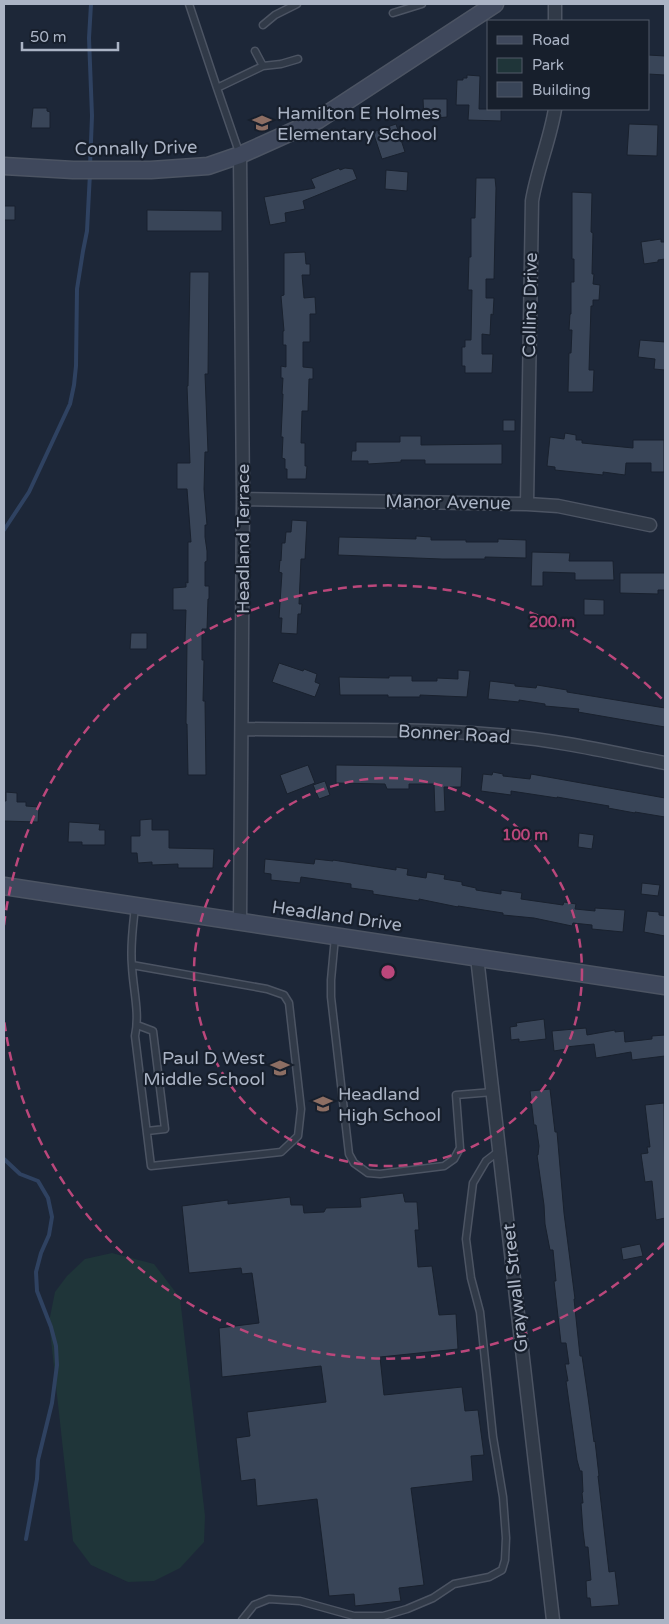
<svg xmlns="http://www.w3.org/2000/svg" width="669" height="1624" viewBox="0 0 669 1624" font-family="'Varela Round',sans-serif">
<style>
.green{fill:#1f3539}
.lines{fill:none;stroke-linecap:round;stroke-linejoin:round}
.stream{stroke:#2f4261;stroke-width:4}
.building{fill:#394558;stroke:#19212e}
.lane-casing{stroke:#4c5463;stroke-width:9}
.street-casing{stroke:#4c5463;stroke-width:15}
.secondary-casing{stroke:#4c5463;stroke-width:19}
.lane{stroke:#313a48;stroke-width:6}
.street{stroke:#313a48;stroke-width:12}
.secondary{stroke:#3f485c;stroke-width:16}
.ring{fill:none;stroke:#bb477b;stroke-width:2.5;stroke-dasharray:9 6}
.labels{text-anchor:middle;stroke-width:4.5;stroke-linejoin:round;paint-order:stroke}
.poi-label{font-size:18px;fill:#abb4c5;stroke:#171f2c;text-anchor:start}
.street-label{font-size:18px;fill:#abb4c5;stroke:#171f2c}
.centre{fill:#bb477b;stroke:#171f2c;stroke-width:2.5}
.ring-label{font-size:15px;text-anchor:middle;font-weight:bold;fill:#bb477b;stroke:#171f2c;stroke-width:4.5;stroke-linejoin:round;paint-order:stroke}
</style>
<rect width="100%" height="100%" fill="#1d2738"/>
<path class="green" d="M112,1253L154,1264L180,1298L205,1516L204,1542L180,1568L154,1581L128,1582L91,1565L73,1541L49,1322L55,1292L67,1276L85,1259Z"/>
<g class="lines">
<path class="stream" d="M90,166L92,116L89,38L91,4
M4,530L29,492L70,404L74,385L76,366L77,289L83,251L87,231L90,173
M4,1159L20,1174L38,1181L48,1198L52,1217L49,1235L41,1253L36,1272L37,1291L51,1327L56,1346L57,1365L52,1403L38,1460L37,1479L26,1539"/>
</g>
<path class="building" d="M648,55L665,56V75L648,74Z
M467,75L480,76L479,109H501V121L468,120L469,105H456L457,80H463V78H467Z
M423,99H447V117L424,119Z
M33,108H47V111L50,112V128H31Z
M396,124L405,152L382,159L373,132Z
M629,124L658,125L657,156L627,155Z
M339,168L340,170L345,168L353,169L357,179L303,201L305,209L285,213L286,222L270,225L264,197L315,188L311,179Z
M386,170L408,172L407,191L385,189Z
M476,178H495L496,188L494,279H486V298H494L493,315L491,314L490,335L482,334V354H493L492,373H465V366H462V347H465V340H471L472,290H468L469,257H471V218H475Z
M572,192L592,193L591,232L593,233L592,274H594L593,284L600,285L599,300H593V306H591L589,370H594L593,392H568L569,353H571L572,330H569L570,314H571V282H574V259H572Z
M4,206H15V220H4Z
M147,210L222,211V231H147Z
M661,239V242H665V259L658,260V262L644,264L641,242Z
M305,252L306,264H310V275H302L304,298L315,297L316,314H310V342H303V367L313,368V379H309L308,411H302L301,443H305V466H307L306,479H287V469H285V459L282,458L283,437H281L283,394H282L283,378H281V366L286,367V345H283V331H284L281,296L284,295V253Z
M190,272H209L208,374H205L208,452H205L204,489L207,525H205V537L207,551V561L205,562V586H209V599H208L207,629H202V660H204L203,701H205L206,775H188L187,724H186L187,642L185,641L186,610H173V588L186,587V582L188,583V542H191L187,489H177V463H190L187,386H188Z
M640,340L665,342V370L654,369L655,359L638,357Z
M503,420H515V431H503Z
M565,433L576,435V440H582V443L633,448V440H664V472H651V463H626L625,475L603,472V475L555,470V467L547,466L550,437L564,439Z
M400,436H421V445L502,444V464H425V460H401V462L368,464V461H351L352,451H356V442H400Z
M292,520L307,521L305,559H301L299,604H302L301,614H298L297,634L281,633L282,618H279L282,573L279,572L280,560L281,561L282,543H285L286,532H291Z
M416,536L431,537V540H466V542H498V539L526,540V558L485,557V559H442L338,555L339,537L416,539Z
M532,552L570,553L569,561H613L614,580H575V573L543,572V586H531Z
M620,573H665V590H658V594L620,593Z
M584,599L604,600V615H584Z
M131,633H147V649H130Z
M279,663L303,671L304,669L317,674L315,682L320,684L315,697L272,682Z
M458,670L470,671L467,697L420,695V697H388V695H340L339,677L389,678V676H412V681H437V678L458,679Z
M490,681L515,684V686L536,688L537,685L567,690V692L665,708V727L578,712L579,709L545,706V704L519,700V702L488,699Z
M308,765L315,783L287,794L280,775Z
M336,765L462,767L461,787H444L445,811L435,812L434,784H409V789H387L385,784L336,783Z
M493,772L503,774V776L530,779L531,774L665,798V817L635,812V813L608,808L609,806L557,797V798L511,791V795L481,791L483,774L492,775Z
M325,781L330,795L319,799L313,785Z
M6,792L17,793V802H26V806L39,807L38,822L4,821V801H6Z
M152,819V830H169V848L214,849L213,868H178V864L152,865V862L138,863L137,853H131V836H140V820Z
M69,822L100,824L99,830H105V845H82V842H68Z
M579,833L594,835L592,849L578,847Z
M265,859L314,864L315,859L333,861V860L396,870V867L408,869L407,875L426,878L427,872L445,875L444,879L462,882V885L476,888V890L501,894V890L522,893L521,899L563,905L564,902L576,904L575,909L595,911V908L625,910L623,932L592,929V925L573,923L572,926L534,918L503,915V913L458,906V907L419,899V901L373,894V891L351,888V884L301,877L300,883L271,880V874L264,873Z
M642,883L660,885L658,896L641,894Z
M647,911L659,912V915L665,916V936L644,932Z
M544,1019L546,1039L519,1042V1039L511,1040L510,1027L517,1026L516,1023Z
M586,1028L587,1035L615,1030V1032L624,1031L625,1042L652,1039V1036L665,1035V1056L632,1060L631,1052L596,1058L594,1044L566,1047V1049L554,1051L552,1031Z
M550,1089L555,1132H557L564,1213L575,1299H574L580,1356H582L588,1397L594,1442L595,1441L599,1476H598L609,1572L615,1571L619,1605L591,1607L590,1598H587L586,1581L591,1580L588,1547H585L583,1531L581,1503H583L582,1493L583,1492L582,1471H580L577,1460L566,1381H568L565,1364H569L566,1343H561L554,1281H556L553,1250H550L545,1224L544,1205L537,1155H538L539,1146L536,1125H534L530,1091Z
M664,1103L665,1218L656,1220L652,1181L645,1182L641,1154L648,1153L647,1147H650L645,1105Z
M403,1193L405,1202H417L419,1230H415L418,1267L432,1266L439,1315L456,1314L458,1349L380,1357L384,1395L462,1387L465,1411L478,1410L484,1455L471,1456L473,1481L411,1488L424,1585L399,1588L401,1601L355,1606L354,1594L329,1596L317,1499L257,1506L255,1479L241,1481L236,1438L250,1436L247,1412L326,1402L321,1366L222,1377L219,1328L259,1323L252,1273L242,1274L241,1268L189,1273L182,1206L228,1200V1204L290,1197L291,1205H303L304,1213L324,1212L326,1208L361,1207L360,1198Z
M640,1244L643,1256L623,1260L621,1248Z"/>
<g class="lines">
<g class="lane-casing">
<path id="lane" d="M189,4L217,88
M393,13L422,4
M263,25L275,15L297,4
M263,66L281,64L298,59
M240,155L217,88L263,66L255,51
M335,937L331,980V997L349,1154L354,1163L368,1173L380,1174L444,1166L454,1159L460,1148L456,1095L493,1092
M132,965L267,989L284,995L289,1003L301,1109L298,1136L281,1152L151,1166L135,1036C140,1013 133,989 132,966C130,946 133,926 135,907
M137,1025L153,1031L165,1129L147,1131
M242,1620L254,1605L269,1599L300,1601L354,1616H383L407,1609L433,1598L454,1584L489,1577L502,1570L505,1560L506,1538L503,1497L493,1437L480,1312L471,1278L466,1239L473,1183L486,1161L499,1151"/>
</g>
<g class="street-casing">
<path id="street" d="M555,4V21
M243,499L527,504L558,506L650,525
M527,504L532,201C537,170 550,140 555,109
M242,729C326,730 412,728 496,735C553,739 609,752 665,763
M240,922L243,499L240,155
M477,957L553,1620"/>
</g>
<g class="secondary-casing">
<path id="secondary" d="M4,166L73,170H151L208,166L240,155L318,120L495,4
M4,886L665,986"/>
</g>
<use href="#lane" class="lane"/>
<use href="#street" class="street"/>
<use href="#secondary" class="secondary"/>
</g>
<g class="ring">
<circle cx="388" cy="972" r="194"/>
<path d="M664 1243A387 387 0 0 1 4 1019M4 925A387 387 0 0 1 664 701"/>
</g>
<defs>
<g id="school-bare" transform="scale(1.5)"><path d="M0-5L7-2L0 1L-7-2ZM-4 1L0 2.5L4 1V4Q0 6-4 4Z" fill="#8d6e63" stroke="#171f2c" stroke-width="2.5" paint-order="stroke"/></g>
</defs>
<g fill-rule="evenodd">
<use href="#school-bare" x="262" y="123"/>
<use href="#school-bare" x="280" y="1068"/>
<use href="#school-bare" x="323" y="1104"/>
</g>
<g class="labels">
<g class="poi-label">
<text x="277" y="119">Hamilton E Holmes<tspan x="277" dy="21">Elementary School</tspan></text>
<text x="265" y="1064" text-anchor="end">Paul D West<tspan x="265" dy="21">Middle School</tspan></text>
<text x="338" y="1100">Headland<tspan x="338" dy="21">High School</tspan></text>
</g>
<g class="street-label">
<text transform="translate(136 148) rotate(-1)" y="6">Connally Drive</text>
<text transform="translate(530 305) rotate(-89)" y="6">Collins Drive</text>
<text transform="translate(448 502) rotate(1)" y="6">Manor Avenue</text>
<text transform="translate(243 539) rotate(-90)" y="6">Headland Terrace</text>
<text transform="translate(454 734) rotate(3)" y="6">Bonner Road</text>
<text transform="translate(337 916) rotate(8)" y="6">Headland Drive</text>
<text transform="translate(515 1288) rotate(-96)" y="6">Graywall Street</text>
</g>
</g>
<circle cx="388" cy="972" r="8" class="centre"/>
<g class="ring-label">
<text x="552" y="627">200 m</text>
<text x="525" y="840">100 m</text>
</g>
<rect width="669" height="1624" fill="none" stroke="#abb4c5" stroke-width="10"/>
<rect x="487" y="20" width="162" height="90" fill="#171f2c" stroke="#525b69"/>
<rect x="497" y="36" width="25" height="8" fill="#3f485c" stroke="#525b69"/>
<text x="532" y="45" font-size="15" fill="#abb4c5">Road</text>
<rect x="497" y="58" width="25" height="15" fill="#1f3539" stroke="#525b69"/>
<text x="532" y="70" font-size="15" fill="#abb4c5">Park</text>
<rect x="497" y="82" width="25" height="15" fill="#394558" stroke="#525b69"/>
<text x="532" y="95" font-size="15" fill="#abb4c5">Building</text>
<path d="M22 42v8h96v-8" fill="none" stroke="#abb4c5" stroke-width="2.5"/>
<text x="30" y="42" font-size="15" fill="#abb4c5" stroke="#171f2c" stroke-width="4" paint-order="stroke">50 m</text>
</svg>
